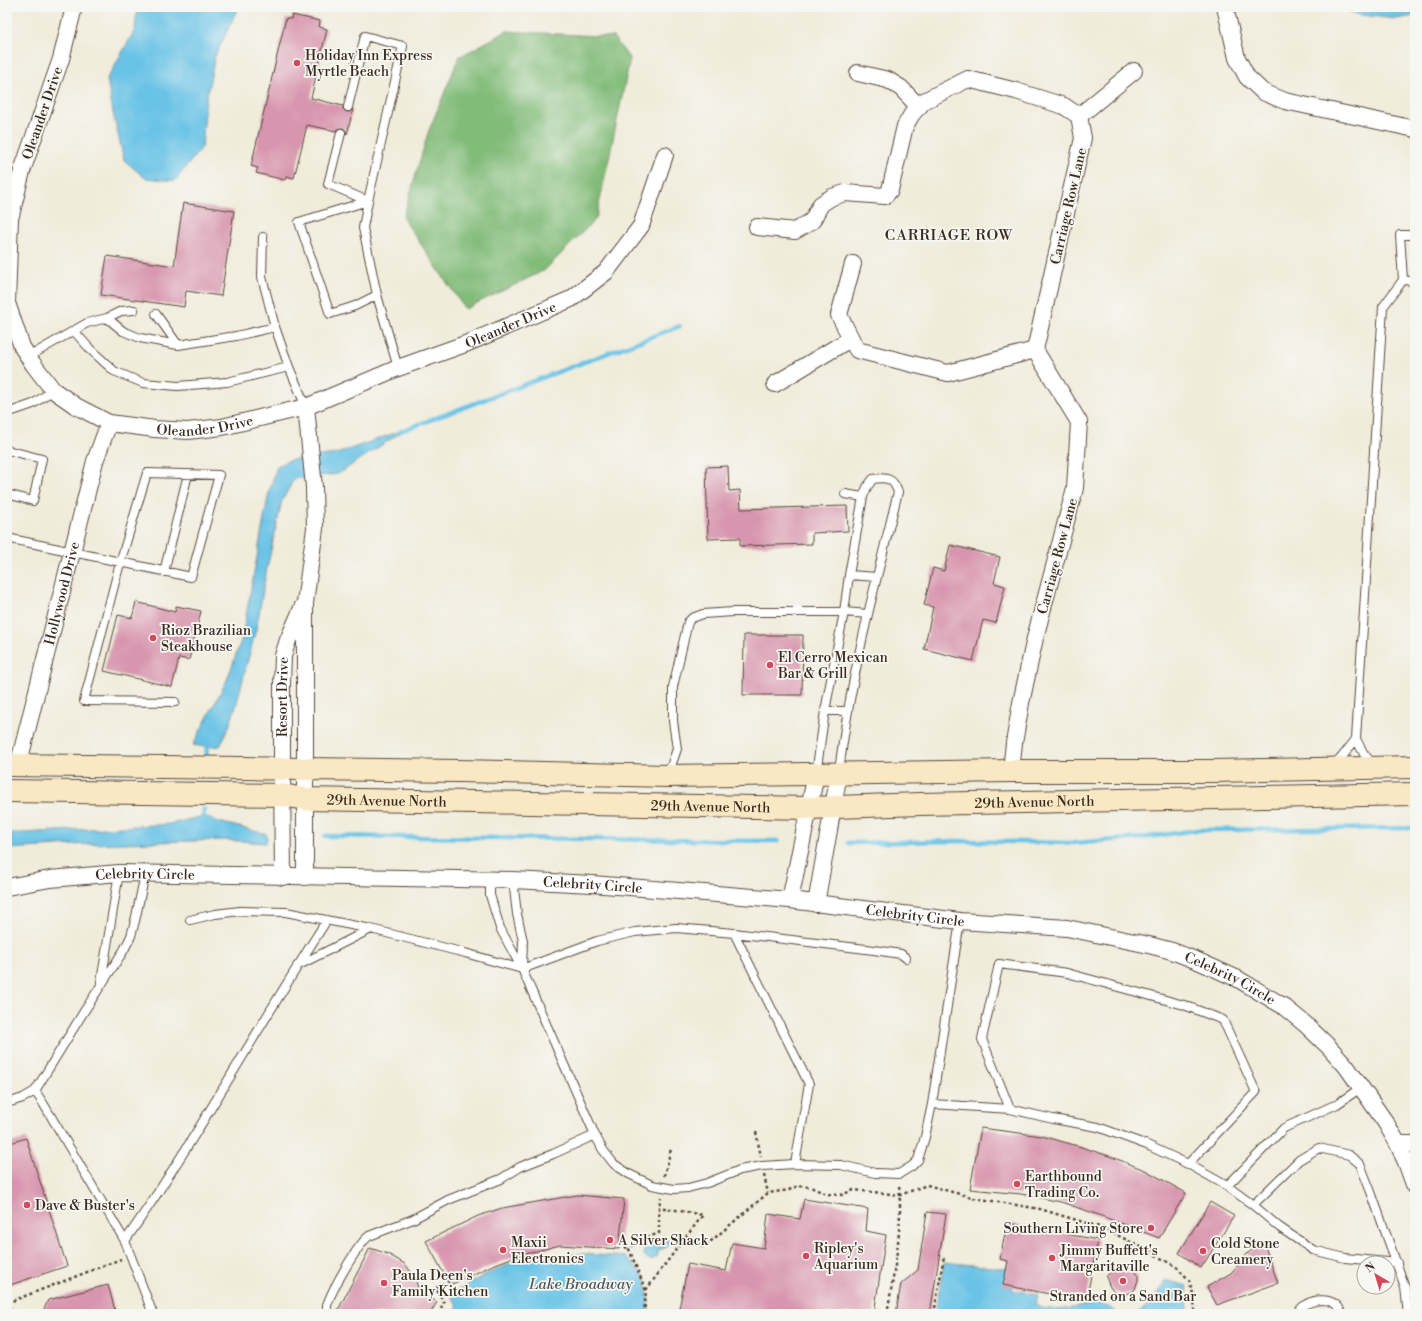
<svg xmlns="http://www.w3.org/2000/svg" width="1422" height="1321" viewBox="0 0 1422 1321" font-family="'Libre Bodoni',serif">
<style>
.forest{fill:#82bc79;stroke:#5e734c}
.water{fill:#69c3e6;stroke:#527682}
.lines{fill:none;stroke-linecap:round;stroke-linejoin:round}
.stream{stroke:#69c3e6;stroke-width:4.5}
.building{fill:#d896ae}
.service-casing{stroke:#56473a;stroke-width:10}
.minor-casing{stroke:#56473a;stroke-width:18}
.secondary-casing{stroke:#56473a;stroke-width:24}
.path{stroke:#56473a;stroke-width:2.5;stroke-dasharray:3 3;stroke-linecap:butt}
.service{stroke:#fff;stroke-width:8}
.minor{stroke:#fff;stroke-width:16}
.secondary{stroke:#fae7c3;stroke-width:22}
.poi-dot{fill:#d1495b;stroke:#f6f6f2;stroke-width:1.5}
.labels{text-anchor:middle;stroke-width:3.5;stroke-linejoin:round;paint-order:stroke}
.poi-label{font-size:14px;fill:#3b2a1e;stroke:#f6f6f2;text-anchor:start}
.street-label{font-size:14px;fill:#3b2a1e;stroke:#f6f6f2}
.neighbourhood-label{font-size:15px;letter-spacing:1px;fill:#3b2a1e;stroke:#f6f6f2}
.water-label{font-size:15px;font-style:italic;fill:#49585a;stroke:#f6f6f2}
</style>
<rect width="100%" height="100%" fill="#f6f6f2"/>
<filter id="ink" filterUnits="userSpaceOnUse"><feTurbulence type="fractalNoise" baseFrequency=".025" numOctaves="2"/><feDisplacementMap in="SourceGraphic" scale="8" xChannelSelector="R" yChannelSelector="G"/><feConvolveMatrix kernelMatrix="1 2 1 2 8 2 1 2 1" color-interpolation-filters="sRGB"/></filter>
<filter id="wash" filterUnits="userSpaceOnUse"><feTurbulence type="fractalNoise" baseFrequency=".012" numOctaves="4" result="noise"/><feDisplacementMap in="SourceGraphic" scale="16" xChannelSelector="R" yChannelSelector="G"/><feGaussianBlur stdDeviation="0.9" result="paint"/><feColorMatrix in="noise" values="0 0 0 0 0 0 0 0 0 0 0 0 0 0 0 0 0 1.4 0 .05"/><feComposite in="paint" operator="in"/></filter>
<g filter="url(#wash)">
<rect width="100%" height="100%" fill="#f0ecda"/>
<path class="forest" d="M507,31L613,37L630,59L596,219L545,270L465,309L403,218L428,133L459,57Z"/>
<path class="water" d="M137,7H240L235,14L215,56L206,100L202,147L175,181L145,178L124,160L113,113L107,79L135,30Z
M1342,7H1415V16L1396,19L1353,14Z
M406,429L338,474L294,479L282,501L267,568L257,625L236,706L229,727L220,746L207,747L193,745L227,680L242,638L269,492L277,466L290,460L336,454Z
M204,816L219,822L266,834L267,838L266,843L225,840L90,844L7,849V834L170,824Z
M663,1236L667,1239L669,1244L667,1247L659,1250C657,1261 649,1263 643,1254L645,1247L651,1244L656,1245Z
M583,1254L626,1257L646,1278L649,1314H459L455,1312L458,1306L450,1295C469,1283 489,1272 510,1264C533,1256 559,1255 583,1254Z
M944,1262L1000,1268L1013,1267L1012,1290L1039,1294L1035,1304L1041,1308L1059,1310L1090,1305L1099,1301L1119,1314H935Z
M1165,1280L1187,1286L1188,1314H1133C1149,1311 1160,1294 1165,1280Z"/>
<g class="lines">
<path class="stream" d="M401,431L680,326
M206,761L207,747L209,741
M203,821L204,809
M325,836L778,841
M848,843L959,841L1072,843L1142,838L1196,830L1415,828"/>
</g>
<g id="blocks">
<path class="building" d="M292,15L320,21L319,27L327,29L311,98L343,106V109L346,112H350L353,109L347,134L345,129L342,128L337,129L336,131L307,125L294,178L286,176L285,180L256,173L258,168L251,166L286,18L291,19Z
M183,203L234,211L221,296L186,291L184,307L101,295L107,256L174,266Z
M728,466L729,491L740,490L741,509L847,506L848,531L812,533V544L740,546V538L708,539L706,467Z
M950,545L1000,557L994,583L1005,586L996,623L983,620L973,661L924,649L933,607L924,605L933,568L944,571Z
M136,602L175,612L176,606L201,611L189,660L179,658L172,687L104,671L118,615L132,618Z
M744,635H803L802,695H743Z
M981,1128L1042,1136L1078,1146L1112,1157L1147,1171L1186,1193L1159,1238L1099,1215L1061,1202L1021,1194L970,1189Z
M26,1138L67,1266L7,1286V1144Z
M577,1195L624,1199L619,1249L560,1245L514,1257L493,1265L450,1285L426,1241L478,1216L502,1208Z
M804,1199L868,1209L866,1231L886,1235L874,1314H678L688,1264L726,1271L732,1243L764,1248L768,1214L800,1219Z
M1210,1202L1234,1216L1201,1268L1179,1253Z
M927,1212L946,1214L930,1314H896L901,1284L918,1270Z
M1007,1223L1098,1240L1086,1301L1003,1285L1008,1261L1000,1259Z
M1263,1241L1278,1283L1217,1305L1207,1287L1231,1273L1248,1253Z
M370,1248L388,1254L405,1264L414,1276L419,1290L437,1302L430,1314H336Z
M1122,1265L1132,1267L1138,1275V1280L1135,1289L1132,1292L1122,1295L1113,1291L1110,1287L1106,1277L1113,1269Z
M108,1285L116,1314H42L48,1300Z"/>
</g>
</g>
<g filter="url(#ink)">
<use href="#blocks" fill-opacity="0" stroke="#56473a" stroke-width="1"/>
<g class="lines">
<g class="service-casing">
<path id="service" d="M348,107L365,36L403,46L368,201L363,228L377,295L398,368
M341,133L328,184L368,201
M368,201L299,222L330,314L355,306L377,295
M1415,235H1400L1403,280L1415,281
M263,237L262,277L275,327L289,367L306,407
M156,314L178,345
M107,318L121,311L134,310
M74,331L90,349L114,371L143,383L178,386L227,382L289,367
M28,357L87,323L107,318L123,331L140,338L178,345L236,336L275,327
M7,413L33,404L53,390
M7,450L42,459L33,501L7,494
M845,494L863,497
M7,538L191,577L219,475L147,473L120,563L84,701L175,702
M164,572L188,474
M849,575L877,577
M825,711H847
M1334,763L1342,757L1356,739
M1373,764L1364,754L1356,739L1383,307L1403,280
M816,774L825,711L844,612L849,575L863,497L867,487L873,479C887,477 893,478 898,492C875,585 850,678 839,772
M668,775L677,749L673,721V687L688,622L692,618L703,614L733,612H844L868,614
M490,880V895L500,928L522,969L595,1135L603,1150L614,1164L629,1174L652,1185L674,1189L688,1188L707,1183L740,1170L762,1166L795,1164L841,1165L875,1173L899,1174L912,1166L918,1160L925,1137L932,1104L960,921
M513,880L517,914L523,941L522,969
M190,920L215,914L240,911L286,912L371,929L465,953L522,969L597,941L635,932L676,928L734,933L874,950L901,954L906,958
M734,933L809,1084L795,1164
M297,966L371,929
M101,982L119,873
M35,1091L83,1013L124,950L131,936L135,921L145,874
M7,1103L23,1098L35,1091L43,1103L125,1241L153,1314
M932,1104L1010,1109L1053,1119L1098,1127L1147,1145L1188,1164L1227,1186L1253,1205L1279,1227L1313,1250L1345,1258L1397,1263
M1010,1109L982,1039L999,964L1067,973L1184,1005L1223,1020L1256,1092L1188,1164
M1227,1186L1284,1128L1337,1104L1362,1087
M1253,1205L1299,1160L1319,1148L1349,1155L1360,1164L1371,1192L1405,1287L1408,1314
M125,1241C198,1137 258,1026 327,920
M327,1314C327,1311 327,1308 327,1305C332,1290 357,1245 369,1236L413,1219L448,1200L501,1179L520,1167L553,1154L595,1135
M1298,1314C1303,1299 1330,1295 1339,1308C1339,1308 1341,1313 1341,1314"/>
</g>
<g class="minor-casing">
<g id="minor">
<path id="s1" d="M74,7L61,59L22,171L10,219L7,303L22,347L33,364L53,390L76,406L109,423L155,429L188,431L222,427L306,407L398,368L468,343L571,299L606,272L641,226L665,155"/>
<path d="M1225,7L1237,58L1247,77L1263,92L1285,101L1415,129"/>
<path d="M858,73L888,80L901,88L919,107"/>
<path d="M1079,116L1134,71"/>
<path d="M757,227L795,231L812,221L821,204L832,197L845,193L885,196L890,190L905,126L912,114L924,101L968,79L1016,91L1064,106L1079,116L1083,138L1035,350L1079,422L1075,488L1035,638L1021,703L1014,743L1011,771"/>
<path d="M853,264L839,315L857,350L948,373L1035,350"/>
<path d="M775,384L850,339"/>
<path id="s2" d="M18,766L95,461L109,423"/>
<path id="s3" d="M283,877L282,768V683L283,656L288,640L303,606"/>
<path d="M305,877V603L315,528L314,487L306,407"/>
<path id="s4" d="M7,887L50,879L119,873L513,880L592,884L790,900L960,921L1067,928L1149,945L1172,951L1198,961L1238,979L1283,1006L1305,1024L1329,1047L1346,1066L1386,1123L1398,1144L1406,1162L1415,1187"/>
<path d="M790,900L816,774"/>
<path d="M816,904L839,773"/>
<path d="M1398,1144H1415"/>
</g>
</g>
<g class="secondary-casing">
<g id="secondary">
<path d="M7,765L459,771L668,776L1011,771H1213L1415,767"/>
<path id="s5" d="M7,791L282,795L305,799L809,808L920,804L1415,794"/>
</g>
</g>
<path class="path" d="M756,1132L761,1157
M764,1175L768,1193
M664,1176L671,1149
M684,1239L704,1247L768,1193L789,1190L798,1186L811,1187L826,1194L841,1195L854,1190L900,1195L927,1185L974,1198L1040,1209L1103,1228L1147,1250L1178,1268L1189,1280L1194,1297L1195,1314
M619,1244L629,1249
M646,1290L678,1247L703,1215L659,1207
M8,1302L12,1314
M7,1303L121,1259
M438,1314L444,1303L436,1288L448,1281
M644,1314L646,1291L629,1249L636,1242L659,1233V1207L661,1197
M887,1314C894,1272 903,1228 899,1185
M934,1314L944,1256"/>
<use href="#service" class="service"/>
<use href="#minor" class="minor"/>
<use href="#secondary" class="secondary"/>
</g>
</g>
<g class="poi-dot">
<circle cx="297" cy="63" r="4"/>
<circle cx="153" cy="638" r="4"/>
<circle cx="770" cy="665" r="4"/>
<circle cx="1017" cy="1184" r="4"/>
<circle cx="27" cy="1205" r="4"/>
<circle cx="1151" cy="1228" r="4"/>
<circle cx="610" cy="1240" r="4"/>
<circle cx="503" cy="1250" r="4"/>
<circle cx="1203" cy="1251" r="4"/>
<circle cx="806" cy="1256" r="4"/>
<circle cx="1052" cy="1258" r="4"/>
<circle cx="1123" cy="1281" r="4"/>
<circle cx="384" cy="1283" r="4"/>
</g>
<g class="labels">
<g class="poi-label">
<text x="305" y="60">Holiday Inn Express<tspan x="305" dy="16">Myrtle Beach</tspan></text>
<text x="161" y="635">Rioz Brazilian<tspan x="161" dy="16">Steakhouse</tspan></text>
<text x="778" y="662">El Cerro Mexican<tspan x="778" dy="16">Bar &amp; Grill</tspan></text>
<text x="1025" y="1181">Earthbound<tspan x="1025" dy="16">Trading Co.</tspan></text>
<text x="35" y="1210">Dave &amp; Buster's</text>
<text x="1143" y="1233" text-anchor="end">Southern Living Store</text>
<text x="618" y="1245">A Silver Shack</text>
<text x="511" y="1247">Maxii<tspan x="511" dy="16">Electronics</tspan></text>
<text x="1211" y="1248">Cold Stone<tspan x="1211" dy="16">Creamery</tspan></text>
<text x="814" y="1253">Ripley's<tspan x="814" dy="16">Aquarium</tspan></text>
<text x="1060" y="1255">Jimmy Buffett's<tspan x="1060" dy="16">Margaritaville</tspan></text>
<text x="392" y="1280">Paula Deen's<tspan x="392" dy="16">Family Kitchen</tspan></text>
<text x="1123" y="1301" text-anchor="middle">Stranded on a Sand Bar</text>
</g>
<g class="street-label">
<text transform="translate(42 113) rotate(-71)" y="5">Oleander Drive</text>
<text transform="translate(1068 206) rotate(-77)" y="5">Carriage Row Lane</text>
<text dy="5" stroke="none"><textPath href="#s1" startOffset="891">Oleander Drive</textPath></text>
<text dy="5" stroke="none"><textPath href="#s1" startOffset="567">Oleander Drive</textPath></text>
<text transform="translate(1057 556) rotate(-75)" y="5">Carriage Row Lane</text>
<text dy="5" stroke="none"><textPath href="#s2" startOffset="178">Hollywood Drive</textPath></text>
<text dy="5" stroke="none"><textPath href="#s3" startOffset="180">Resort Drive</textPath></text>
<text dy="5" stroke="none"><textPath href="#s5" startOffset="380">29th Avenue North</textPath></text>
<text dy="5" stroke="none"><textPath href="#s5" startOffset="1028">29th Avenue North</textPath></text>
<text dy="5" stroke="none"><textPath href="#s5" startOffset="704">29th Avenue North</textPath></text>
<text dy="5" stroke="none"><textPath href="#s4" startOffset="139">Celebrity Circle</textPath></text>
<text dy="5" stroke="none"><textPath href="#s4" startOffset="587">Celebrity Circle</textPath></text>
<text dy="5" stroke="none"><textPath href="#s4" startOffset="911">Celebrity Circle</textPath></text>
<text dy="5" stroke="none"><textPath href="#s4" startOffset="1235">Celebrity Circle</textPath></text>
</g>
<g class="neighbourhood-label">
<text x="949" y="240">CARRIAGE ROW</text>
</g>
<g class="water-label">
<text x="581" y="1289">Lake Broadway</text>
</g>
</g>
<rect width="1422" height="1321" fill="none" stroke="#f6f6f2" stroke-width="24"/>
<g transform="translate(1376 1275) rotate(322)"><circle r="19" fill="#f6f6f2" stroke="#aba49d"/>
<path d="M0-3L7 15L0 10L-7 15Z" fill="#d1495b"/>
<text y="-6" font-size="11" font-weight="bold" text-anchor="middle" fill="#3b2a1e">N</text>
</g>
</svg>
